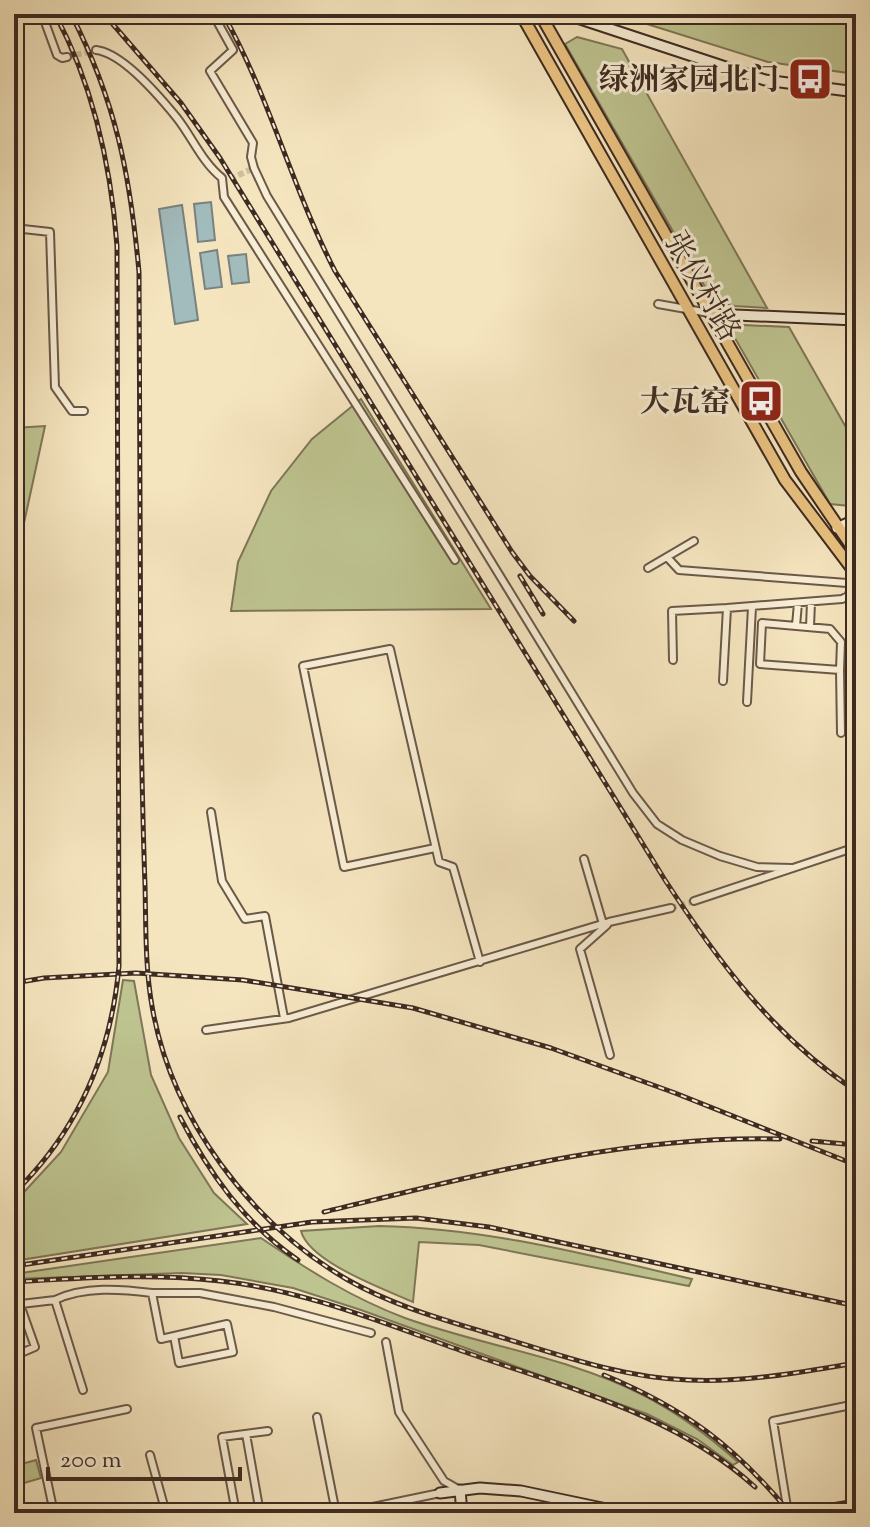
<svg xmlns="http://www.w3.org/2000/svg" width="870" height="1527" viewBox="0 0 870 1527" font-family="'Sorts Mill Goudy','Noto Serif SC',serif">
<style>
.green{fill:#bec490;stroke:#7e7758;stroke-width:2}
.water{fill:#a2bcbd;stroke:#7a827f;stroke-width:2}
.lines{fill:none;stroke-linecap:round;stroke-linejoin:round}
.street-tunnel{stroke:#d0c09f;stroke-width:6;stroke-dasharray:6 3;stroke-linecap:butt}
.street-casing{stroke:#6b5948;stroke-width:10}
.secondary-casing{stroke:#3d2a21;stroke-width:13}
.primary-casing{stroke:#3d2a21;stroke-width:14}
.street{stroke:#f8eed5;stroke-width:6}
.secondary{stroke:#f8eed5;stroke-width:9}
.primary{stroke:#eac280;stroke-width:10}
.rail-casing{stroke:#3d2a21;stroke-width:5}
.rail{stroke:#f8eed5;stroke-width:2;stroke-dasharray:6;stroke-linecap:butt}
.labels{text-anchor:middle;stroke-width:6;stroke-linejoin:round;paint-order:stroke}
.poi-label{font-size:30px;font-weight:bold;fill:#3d2a21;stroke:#f8eed5;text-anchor:end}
.street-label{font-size:30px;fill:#3d2a21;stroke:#f8eed5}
</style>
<rect width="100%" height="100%" fill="#f5e5bf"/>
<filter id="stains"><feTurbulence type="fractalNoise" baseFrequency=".0025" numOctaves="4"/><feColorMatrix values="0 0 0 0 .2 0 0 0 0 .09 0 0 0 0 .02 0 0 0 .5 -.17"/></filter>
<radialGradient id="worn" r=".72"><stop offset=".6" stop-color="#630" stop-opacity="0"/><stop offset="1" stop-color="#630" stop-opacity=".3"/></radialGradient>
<path class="green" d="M615,14H856V74L768,62Z
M577,37L622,49L767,308L734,306L712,299L565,44Z
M743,325L789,327L856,445V503L850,506L830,504L732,333Z
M361,399L491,609L231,611L238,562L271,491L312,439Z
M45,426L24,523H14V428Z
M123,980L134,981L151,1075L179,1138L214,1193L247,1224L14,1261V1203L61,1152L108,1072Z
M379,1226C486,1228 588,1255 692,1279L689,1286L479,1245L419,1242L413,1302C384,1289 309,1262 301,1231Z
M261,1238C308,1270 352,1298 405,1318C483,1346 569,1357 643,1395C678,1413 709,1436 738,1462L733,1465L697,1439L647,1414L361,1310L293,1288L221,1275L182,1273L14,1279V1274Z
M36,1460L41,1478L14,1486V1466Z"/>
<path class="water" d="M211,202L215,240L198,242L194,204Z
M182,205L198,320L175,324L159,209Z
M217,250L222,287L205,289L200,253Z
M246,254L249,282L232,284L228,256Z"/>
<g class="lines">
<path class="street-tunnel" d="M67,57L96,50
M230,179L254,168
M671,908L694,901"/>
<g class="street-casing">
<path id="street" d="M42,14L57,55L62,58L67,57
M213,14L233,50L210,71L253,143L251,157L254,168L267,196L633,793L657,824L682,840L720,856L757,867L792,868
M96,50C123,53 160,97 177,118C192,137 202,162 222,178L224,197L455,560
M14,228L50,232L55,387L72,411H84
M658,304L709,313
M667,557L679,570L847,583
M648,568L694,541
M762,623L830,629L841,642L840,670L760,664Z
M796,626L798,603
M810,627L811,602
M673,660L672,611L727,608
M840,670L841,733
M723,681L727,608L842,599L848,596L852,588
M747,702L752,607
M211,812L222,881L245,919L265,916L284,1018
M435,848L344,867L303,666L390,649L439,862L453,867L480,962
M584,859L603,924
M694,901L856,847
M607,925L580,949L610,1055
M206,1030L289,1018L609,922L671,908
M152,1293H200L274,1307L371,1333
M14,1299H18L35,1347L14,1356
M55,1300C84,1286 121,1289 152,1293L161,1339L227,1324L233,1352L179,1363L174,1336
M21,1304L55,1300L83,1390
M386,1342L399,1412L444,1481L460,1490
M317,1417L336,1513
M246,1434L260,1513
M150,1455L166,1513
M54,1513L36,1428L127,1409
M236,1513L222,1437L268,1431
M344,1513L440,1493
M788,1513L773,1421L851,1405L852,1392"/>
</g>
<g class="secondary-casing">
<path id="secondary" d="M565,14L765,80L856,92
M712,314L856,320
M837,528L856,519
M460,1490L462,1513
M440,1493L480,1488L521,1491L626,1513
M809,1513L856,1505"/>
</g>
<g class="primary-casing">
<path id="primary" d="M521,14L785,480L856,574
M540,14L801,472L856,553"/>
</g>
<use href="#street" class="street"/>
<use href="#secondary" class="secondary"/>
<use href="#primary" class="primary"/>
<g class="rail-casing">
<path id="rail" d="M71,14C116,102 130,174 139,272C141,422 139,573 141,724C142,778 143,831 145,885C146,925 145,967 152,1006C171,1118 251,1224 348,1280C390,1304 438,1318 484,1332C549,1351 619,1378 688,1380C744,1383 801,1372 856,1363
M104,14L181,103L220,158L665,880C718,961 774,1037 856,1091
M223,14C269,95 292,188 335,271L512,552L530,576L574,621
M520,576L543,614
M14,983L44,978L136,973L243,980L413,1008L551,1048L675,1093L856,1165
M180,1117C209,1173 245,1224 298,1260
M812,1141L856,1145
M14,1193C78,1131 111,1054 119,966L117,246C111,166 93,85 55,14
M324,1212C474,1176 624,1135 780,1139
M14,1266L312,1222L416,1218L489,1227L856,1306
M14,1282C83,1278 152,1273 220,1281C305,1290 385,1324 465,1352C564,1387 675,1414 755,1487
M604,1375C684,1408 735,1446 790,1513"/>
</g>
<use href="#rail" class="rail"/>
</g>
<defs>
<g id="bus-square" transform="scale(2.3)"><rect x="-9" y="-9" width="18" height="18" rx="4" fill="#8f2418" stroke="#f8eed5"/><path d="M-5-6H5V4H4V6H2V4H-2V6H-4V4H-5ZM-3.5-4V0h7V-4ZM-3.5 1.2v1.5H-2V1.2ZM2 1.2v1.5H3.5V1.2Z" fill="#fff"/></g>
</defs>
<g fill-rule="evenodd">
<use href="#bus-square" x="810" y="79"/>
<use href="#bus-square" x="761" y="401"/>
</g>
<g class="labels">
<g class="poi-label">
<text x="779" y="89">绿洲家园北门</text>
<text x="730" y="411">大瓦窑</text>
</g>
<g class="street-label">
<text transform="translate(703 286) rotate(60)" y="10">张仪村路</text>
</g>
</g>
<rect width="870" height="1527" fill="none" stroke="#f5e5bf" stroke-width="48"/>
<rect x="16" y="16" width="838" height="1495" fill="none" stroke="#3d2a21" stroke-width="4"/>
<rect x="24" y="24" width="822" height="1479" fill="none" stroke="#3d2a21" stroke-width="2"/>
<path d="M48 1467v12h192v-12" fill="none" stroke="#3d2a21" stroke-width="4"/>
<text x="60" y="1467" font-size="24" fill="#3d2a21" stroke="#f8eed5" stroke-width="6" paint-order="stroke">200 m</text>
<rect width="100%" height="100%" filter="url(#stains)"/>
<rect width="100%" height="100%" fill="url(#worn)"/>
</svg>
